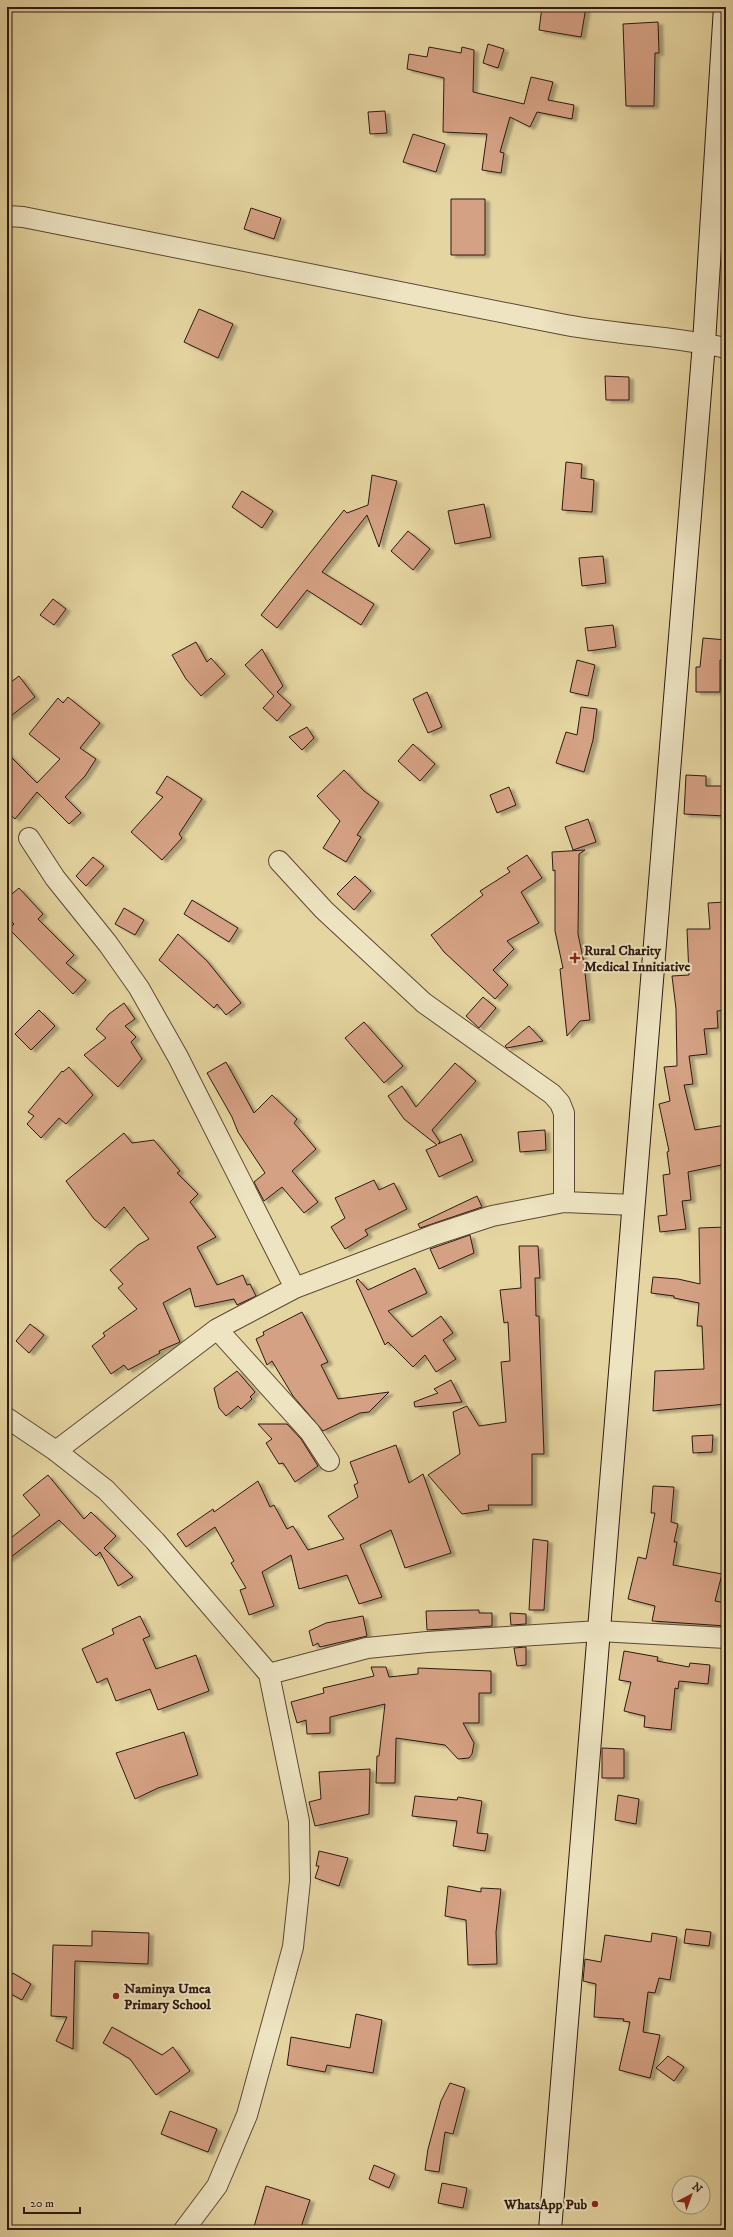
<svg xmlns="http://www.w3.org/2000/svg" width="733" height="2237" viewBox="0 0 733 2237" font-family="'IM FELL DW Pica',serif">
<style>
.building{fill:#d5a184;stroke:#2e1910;filter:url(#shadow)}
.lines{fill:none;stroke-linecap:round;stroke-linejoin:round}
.street-casing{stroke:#5c4834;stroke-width:22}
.secondary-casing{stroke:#2e1910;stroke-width:24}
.street{stroke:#eee4c2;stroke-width:20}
.secondary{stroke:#eee4c2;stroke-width:22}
.poi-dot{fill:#8f2418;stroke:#eee4c2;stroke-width:1.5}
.labels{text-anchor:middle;stroke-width:4;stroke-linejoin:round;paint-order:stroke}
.poi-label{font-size:14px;font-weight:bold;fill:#2e1910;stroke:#eee4c2;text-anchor:start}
</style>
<defs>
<filter id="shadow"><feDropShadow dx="4.5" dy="2.5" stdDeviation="1" flood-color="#0004"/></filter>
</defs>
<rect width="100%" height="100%" fill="#e5d5a1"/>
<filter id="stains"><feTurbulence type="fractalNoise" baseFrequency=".005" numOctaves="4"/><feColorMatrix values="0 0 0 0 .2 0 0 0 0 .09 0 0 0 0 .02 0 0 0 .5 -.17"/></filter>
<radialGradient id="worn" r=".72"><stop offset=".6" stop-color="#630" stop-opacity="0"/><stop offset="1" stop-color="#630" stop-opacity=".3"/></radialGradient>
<path class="building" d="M542,7H586L581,37L539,30Z
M658,22L659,53H655L654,106H626L623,24Z
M488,44L504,49L498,68L483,63Z
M429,47L461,53L462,47L474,50L473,92L524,104L531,77L553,82L548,100L574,105L572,119L537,112L530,127L510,117L500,152L504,153L501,173L482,170L487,134L443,132L444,78L407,69L409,54L427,57Z
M385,111L387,133L370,134L368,112Z
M413,134L445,144L436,172L403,162Z
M451,199H485V255H451Z
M251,208L281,218L274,239L244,229Z
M199,309L233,324L218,358L184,342Z
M605,376L629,377V400H606Z
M566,462L582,464L581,478L594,480L592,512L562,510Z
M372,475L397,481L379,547L367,515L322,572L374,604L361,625L307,590L277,628L261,615L344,510L347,513L368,505Z
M242,491L273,511L262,528L232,507Z
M484,504L491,537L455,544L448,511Z
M408,531L430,549L413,570L391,551Z
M603,556L606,583L582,586L579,558Z
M53,599L66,609L54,625L40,615Z
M613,625L616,647L588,651L585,628Z
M703,638L726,640V660H720V692H696V667H700Z
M196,642L207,662L211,658L225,674L201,696L186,679L172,655Z
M262,649L283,686L277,692L291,705L277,721L263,708L274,696L245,665Z
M577,660L595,665L588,696L570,692Z
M19,676L35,697L7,719V685Z
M427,692L442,727L428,733L413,699Z
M68,697L100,723L80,748L96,759L85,776L65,797L81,813L69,824L37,792L15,819L7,812V753L37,783L60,759L29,734L58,698L63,703Z
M581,707L597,709L593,740L584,772L556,763L566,732L577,735Z
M307,727L314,738L302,750L289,737Z
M413,744L435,764L420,781L398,761Z
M344,770L364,791L379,802L357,835L361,837L346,862L323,848L340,821L317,796Z
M686,775L706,776V786H726V816L684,814Z
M167,776L202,799L179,834L182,838L162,860L131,832L163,797L156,793Z
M509,787L516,805L497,813L490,795Z
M588,819L596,842L573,850L565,827Z
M585,850L579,854L578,934L584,963L590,1020L580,1021L567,1036L560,969L563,968L555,931V870L553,871L552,852Z
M527,855L542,878L521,892L539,923L507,941L514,949L493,970L508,985L495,999L444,952L431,935L483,895L480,891L510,872L507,868Z
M93,857L104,866L86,886L76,876Z
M355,876L371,891L354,910L337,894Z
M19,888L43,914L38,919L74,955L66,963L86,980L73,994L9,929L14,924L7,917V898Z
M192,900L238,928L229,942L184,914Z
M726,902V1010L717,1011L718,1028L704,1029L707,1054L689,1056L693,1084L684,1085L695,1130L726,1125V1164L688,1172L691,1200L682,1201L686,1229L660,1232L658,1216L667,1215L663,1175L670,1174L667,1152L669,1151L659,1104L670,1101L664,1067L677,1066L676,1009L672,976L689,975L687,929H710L708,903Z
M124,908L144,920L135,935L115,924Z
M178,934L207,961L241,1003L226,1015L217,1004L214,1008L159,960Z
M483,997L496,1008L479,1028L466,1016Z
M124,1003L135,1019L125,1026L136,1037L131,1042L142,1059L118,1087L84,1055L106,1038L96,1029L109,1014Z
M39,1010L55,1026L31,1050L15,1034Z
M364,1022L403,1066L384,1083L345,1038Z
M529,1026L543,1041L507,1048L505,1046Z
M226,1062L254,1113L272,1095L297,1119L294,1123L316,1149L292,1171L318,1202L304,1213L282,1187L264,1201L254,1182L265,1173L238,1132L232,1117L207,1073Z
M455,1063L476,1081L432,1130L440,1142L438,1144L461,1134L473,1161L439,1177L426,1150L437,1145L404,1119L388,1096L402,1086L416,1107Z
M69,1067L93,1095L66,1124L59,1118L41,1138L27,1124L34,1116L28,1112L62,1071L63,1072Z
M545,1130L546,1150L520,1152L518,1132Z
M124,1133L132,1143L154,1140L180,1171L177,1173L198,1194L190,1202L216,1237L197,1247L217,1285L243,1275L247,1285L250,1284L256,1296L237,1305L234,1299L195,1307L190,1288L163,1303L180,1342L159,1351L160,1353L128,1370L124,1365L111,1374L92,1346L105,1336L103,1333L137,1309L118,1288L123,1284L110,1270L138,1245L149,1239L124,1207L105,1228L94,1219L66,1181Z
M374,1180L379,1190L394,1183L407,1209L365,1230L368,1235L345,1249L331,1227L345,1218L335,1198Z
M477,1196L482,1207L420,1228L418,1224Z
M726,1227V1404L653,1411L655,1371L704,1369L702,1326H697L699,1303L674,1298V1296L651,1293L653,1277L678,1279L700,1284L699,1228Z
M470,1235L474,1253L439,1269L430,1249Z
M519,1246H538L540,1278H535L536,1316H539L544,1454H532V1505H488L489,1510L462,1514L428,1475L460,1454L453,1412L467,1406L479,1426L506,1422L501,1362L510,1361L508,1322L504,1323L500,1290L521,1288Z
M415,1268L427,1293L388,1311L412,1337L441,1316L453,1333L443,1340L456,1359L436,1372L425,1355L413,1367L388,1342L385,1345L356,1281L358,1279L368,1290Z
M302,1312L328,1362L321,1365L338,1399L389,1392L369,1412L360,1413L323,1431L293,1396L272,1361L267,1365L256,1339L264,1335L263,1332Z
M30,1324L44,1335L29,1353L16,1341Z
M237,1371L255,1392L250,1397L252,1399L241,1409L238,1406L226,1416L219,1408L214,1388Z
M451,1380L462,1402L415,1407L414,1402L438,1393L434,1389Z
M258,1424H287L301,1439L318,1466L295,1482L283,1463L279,1464L266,1443L272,1439Z
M713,1435L712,1452L693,1453L692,1436Z
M396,1445L409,1483L423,1474L451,1553L405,1568L391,1530L360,1545L382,1597L359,1604L347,1575L299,1589L291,1555L262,1572L274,1606L249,1615L240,1590L246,1588L231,1563L234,1561L215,1527L186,1547L177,1534L213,1509L214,1512L258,1481L270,1507L274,1505L287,1529L293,1526L308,1550L344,1539L328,1516L358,1497L354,1485L358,1483L350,1462Z
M48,1475L84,1519L91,1512L116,1536L104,1548L133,1577L118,1586L100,1552L96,1556L59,1520L7,1560V1541L40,1515L23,1495Z
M653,1486L674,1487L671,1522L678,1524L674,1542H677L673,1565L722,1574L715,1601L726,1603V1626L652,1621L655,1606L628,1599L638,1557L646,1559L655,1513H651Z
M533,1539L548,1541L544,1610H529Z
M479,1610V1613H492V1626L427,1630L426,1611Z
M510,1613L526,1614V1624L511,1625Z
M140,1616L150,1636L143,1639L156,1669L196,1655L209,1691L158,1710L150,1689L116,1701L107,1678L97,1683L82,1649L114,1634L112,1629Z
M363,1616L367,1636L320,1647L318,1643L313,1646L309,1631L326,1623Z
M526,1647V1665L517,1666L514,1648Z
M624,1651L658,1657L657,1661L689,1667L690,1663L710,1665L708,1684L679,1681L678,1689L675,1688L671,1730L644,1727L645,1716L624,1711L631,1682L619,1680Z
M371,1667H386L389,1677L418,1674V1668L491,1671V1693H479V1723H463L474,1743L472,1754L469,1758L458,1759L445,1745L396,1738L395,1783H376L377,1756H379L385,1704L330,1717V1733L307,1734L306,1720L297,1723L291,1702L324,1693L323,1688L374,1676Z
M184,1732L198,1775L158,1788L135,1799L116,1753Z
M602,1748L624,1749V1778H602Z
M370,1769L369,1814L315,1826L309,1802L321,1799L319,1772Z
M618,1795L639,1799L636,1824L615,1820Z
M415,1796L457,1800L458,1797L482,1801L477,1833L488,1834L485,1851L453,1846L457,1821L412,1816Z
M319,1851L348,1858L339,1886L315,1878L319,1866H316Z
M448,1886L481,1892V1888L501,1889L496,1932L497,1964L468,1965L466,1920L445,1916Z
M686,1929L711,1932L709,1946L684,1943Z
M92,1931L149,1933L148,1964L75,1961L73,2049L56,2041L67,2017L51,2016L53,1945L92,1946Z
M652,1933L677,1937L670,1980L659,1978L655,1993L648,1992L643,2032L660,2035L650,2078L619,2070L630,2022L623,2021L624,2019L594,2017L596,1984L583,1981L585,1959L601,1962L605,1935L651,1942Z
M13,1973L31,1984L22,2000L7,1992V1984Z
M356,2014L382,2020L373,2073L327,2065L325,2072L287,2065L291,2037L350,2048Z
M112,2027L162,2055L173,2047L190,2071L156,2095L130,2059L103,2043Z
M668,2056L684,2067L674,2081L656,2068Z
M450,2083L465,2088L453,2134L445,2132L439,2172L425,2170L428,2149L441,2101Z
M170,2111L217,2129L208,2152L161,2134Z
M374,2165L395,2174L389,2188L369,2179Z
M442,2183L467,2188L463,2208L438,2203Z
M266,2186L310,2200L300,2230H253Z"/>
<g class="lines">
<g class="street-casing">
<path id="street" d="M7,216L23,217C204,254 385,290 566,325C619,335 674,336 726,348
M29,838L55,878L108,944L139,988L178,1057L295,1288
M279,861L324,910L424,1003L552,1094L560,1103L564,1113V1202
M217,1329L310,1432L329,1461
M7,1418L56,1451L106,1490L155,1541L269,1674L367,1648L427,1642L599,1631L726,1638
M56,1451L217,1329L295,1288L434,1235L492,1216L564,1202L634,1205
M184,2230L217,2186L247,2115L293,1947L300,1881L299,1821L269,1674"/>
</g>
<g class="secondary-casing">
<path id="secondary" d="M550,2230L704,343L725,7"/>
</g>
<use href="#street" class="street"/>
<use href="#secondary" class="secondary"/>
</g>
<g class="poi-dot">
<path d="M573 952h4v4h4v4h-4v4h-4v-4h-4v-4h4z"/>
<circle cx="116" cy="1996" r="4"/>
<circle cx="595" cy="2204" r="4"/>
</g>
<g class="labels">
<g class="poi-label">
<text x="584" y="955">Rural Charity<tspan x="584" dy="16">Medical Innitiative</tspan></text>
<text x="124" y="1993">Naminya Umea<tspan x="124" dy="16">Primary School</tspan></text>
<text x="587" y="2209" text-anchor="end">WhatsApp Pub</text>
</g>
</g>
<rect width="733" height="2237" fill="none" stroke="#e5d5a1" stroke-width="24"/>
<rect x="8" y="8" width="717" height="2221" fill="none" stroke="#2e1910" stroke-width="2"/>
<rect x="12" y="12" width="709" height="2213" fill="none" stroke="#2e1910"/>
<g transform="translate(691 2195) rotate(41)"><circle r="19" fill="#eee4c2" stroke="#a1937b"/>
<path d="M0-3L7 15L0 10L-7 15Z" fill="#8f2418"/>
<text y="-6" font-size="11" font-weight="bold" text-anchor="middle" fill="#2e1910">N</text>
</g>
<path d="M24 2207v6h56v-6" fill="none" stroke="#2e1910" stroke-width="2"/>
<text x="30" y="2207" font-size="12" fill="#2e1910" stroke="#eee4c2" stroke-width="3" paint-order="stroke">20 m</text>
<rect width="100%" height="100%" filter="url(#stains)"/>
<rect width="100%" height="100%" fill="url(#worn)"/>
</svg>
